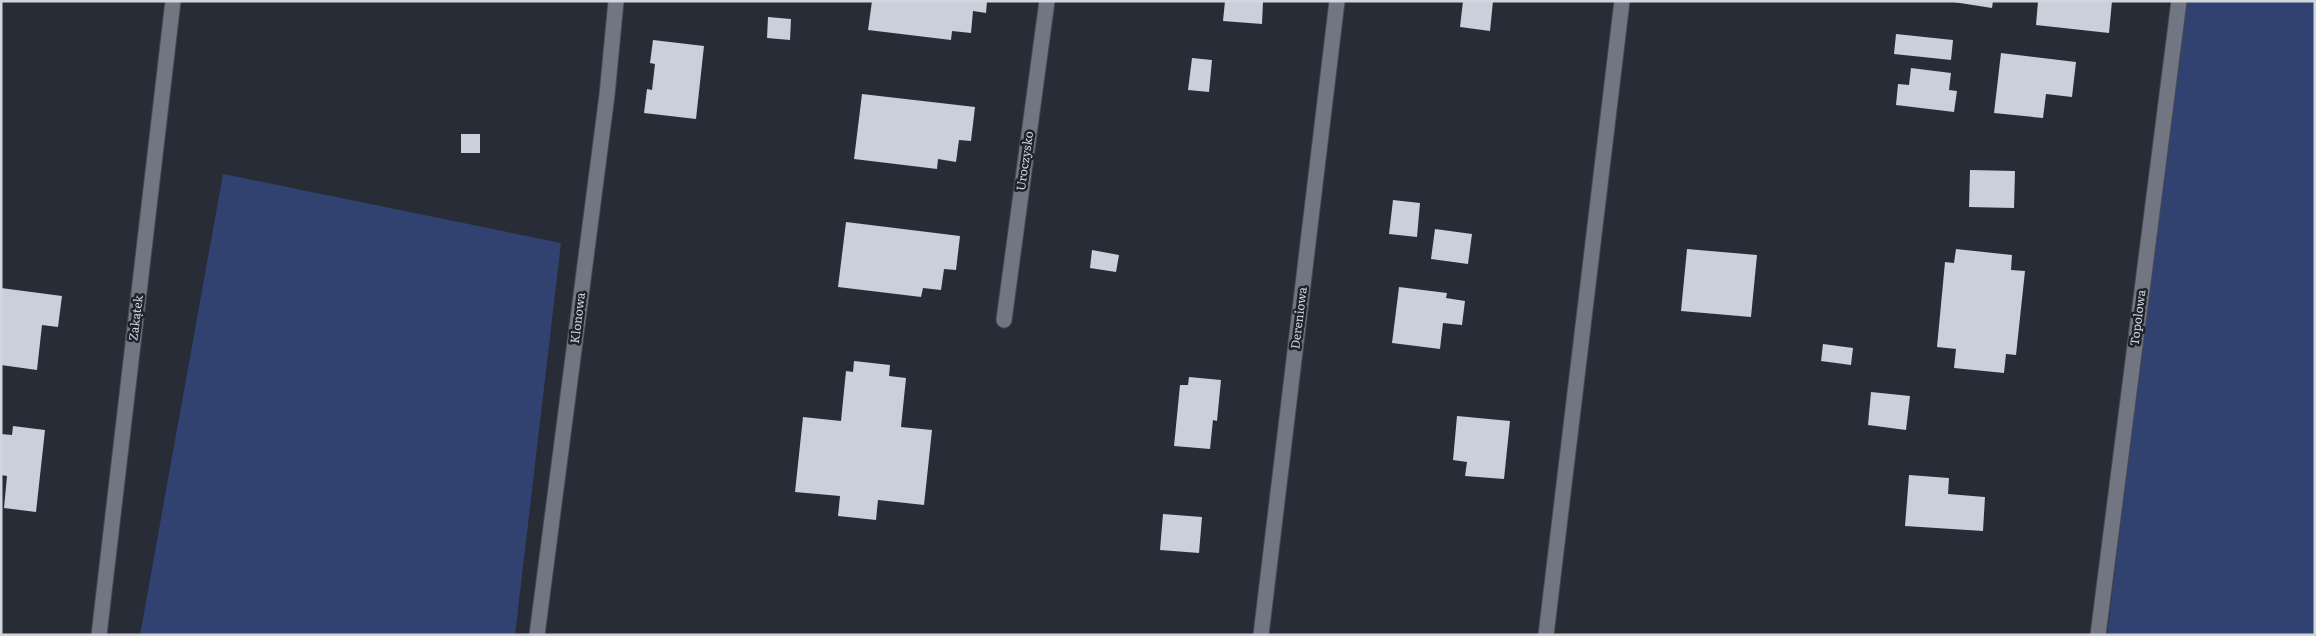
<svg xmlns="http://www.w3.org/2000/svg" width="2316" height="636" viewBox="0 0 2316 636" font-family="Literata,serif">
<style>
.green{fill:#314270}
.building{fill:#c9cfdb}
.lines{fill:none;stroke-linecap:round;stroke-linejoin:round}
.minor-casing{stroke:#474a52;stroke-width:17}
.minor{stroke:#717682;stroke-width:15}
.labels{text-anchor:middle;stroke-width:5;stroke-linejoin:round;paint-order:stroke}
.street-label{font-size:12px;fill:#d2d5db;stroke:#1e222c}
</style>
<rect width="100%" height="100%" fill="#282c36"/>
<path class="green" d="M2185,1H2315V635H2107Z
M223,174L561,243L515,635H140Z"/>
<path class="building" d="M872,1H987L986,13L973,11L971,33L952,31L951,40L868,30Z
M1225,1H1263L1262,24L1223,21Z
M1463,1H1493L1490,31L1460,27Z
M1947,1H1993L1992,8Z
M2038,1H2112L2109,33L2036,25Z
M768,17L791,19L790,40L767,38Z
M1896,34L1953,40L1951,60L1894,54Z
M653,40L704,46L696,119L644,113L647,89L652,90L655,64L650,63Z
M2001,53L2076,62L2072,97L2046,94L2043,118L1994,113Z
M1192,58L1212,60L1209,92L1188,90Z
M1911,68L1951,73L1949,90L1957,91L1954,112L1896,105L1898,84L1909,85Z
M862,94L975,107L971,141L959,140L956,162L938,159L937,169L854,159Z
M461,134H480V153H461Z
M1970,170L2015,171L2014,208L1969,207Z
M1393,200L1420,203L1417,237L1389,234Z
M846,222L960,236L956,270L944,269L941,290L923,288L921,297L838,287Z
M1435,229L1472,234L1468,264L1431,259Z
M1687,249L1757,255L1751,317L1681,311Z
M1956,249L2012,255L2011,270L2025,271L2016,355L2006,354L2004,373L1954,368L1956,349L1937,347L1945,262L1954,263Z
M1092,250L1119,255L1116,272L1090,268Z
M1399,287L1447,293L1446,298L1465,301L1462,325L1443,323L1440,349L1392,343Z
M1,288L62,296L58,327L42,325L37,370L1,365Z
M1823,344L1853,348L1851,365L1821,361Z
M854,361L890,365L889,376L906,378L901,427L932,430L924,505L878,500L876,520L838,516L840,496L795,492L803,417L841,421L846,371L853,372Z
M1189,377L1221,380L1217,421L1213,420L1210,449L1174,446L1180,385H1188Z
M1871,392L1910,396L1906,430L1868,425Z
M1457,416L1510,421L1504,479L1465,476L1467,462L1453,460Z
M13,426L45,430L36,512L4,508L7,476L1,475V434L12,435Z
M1909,475L1949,478L1948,494L1985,497L1983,531L1905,526Z
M1163,514L1202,517L1199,553L1160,550Z"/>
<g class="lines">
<g class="minor-casing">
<path id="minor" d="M1004,320L1047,1
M99,635L173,1
M537,635L607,95L616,1
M1261,635L1337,1
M1546,635L1622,1
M2098,635L2179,1"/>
</g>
<use href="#minor" class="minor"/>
</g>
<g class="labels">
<g class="street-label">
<text transform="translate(1025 161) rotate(-82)" y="4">Uroczysko</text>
<text transform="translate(136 318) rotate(-83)" y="4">Zakątek</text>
<text transform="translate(578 318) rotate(-83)" y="4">Klonowa</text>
<text transform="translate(1299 318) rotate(-83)" y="4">Dereniowa</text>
<text transform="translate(2138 318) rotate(-83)" y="4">Topolowa</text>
</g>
</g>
<rect width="2316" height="636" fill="none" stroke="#d2d5db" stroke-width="5"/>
</svg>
